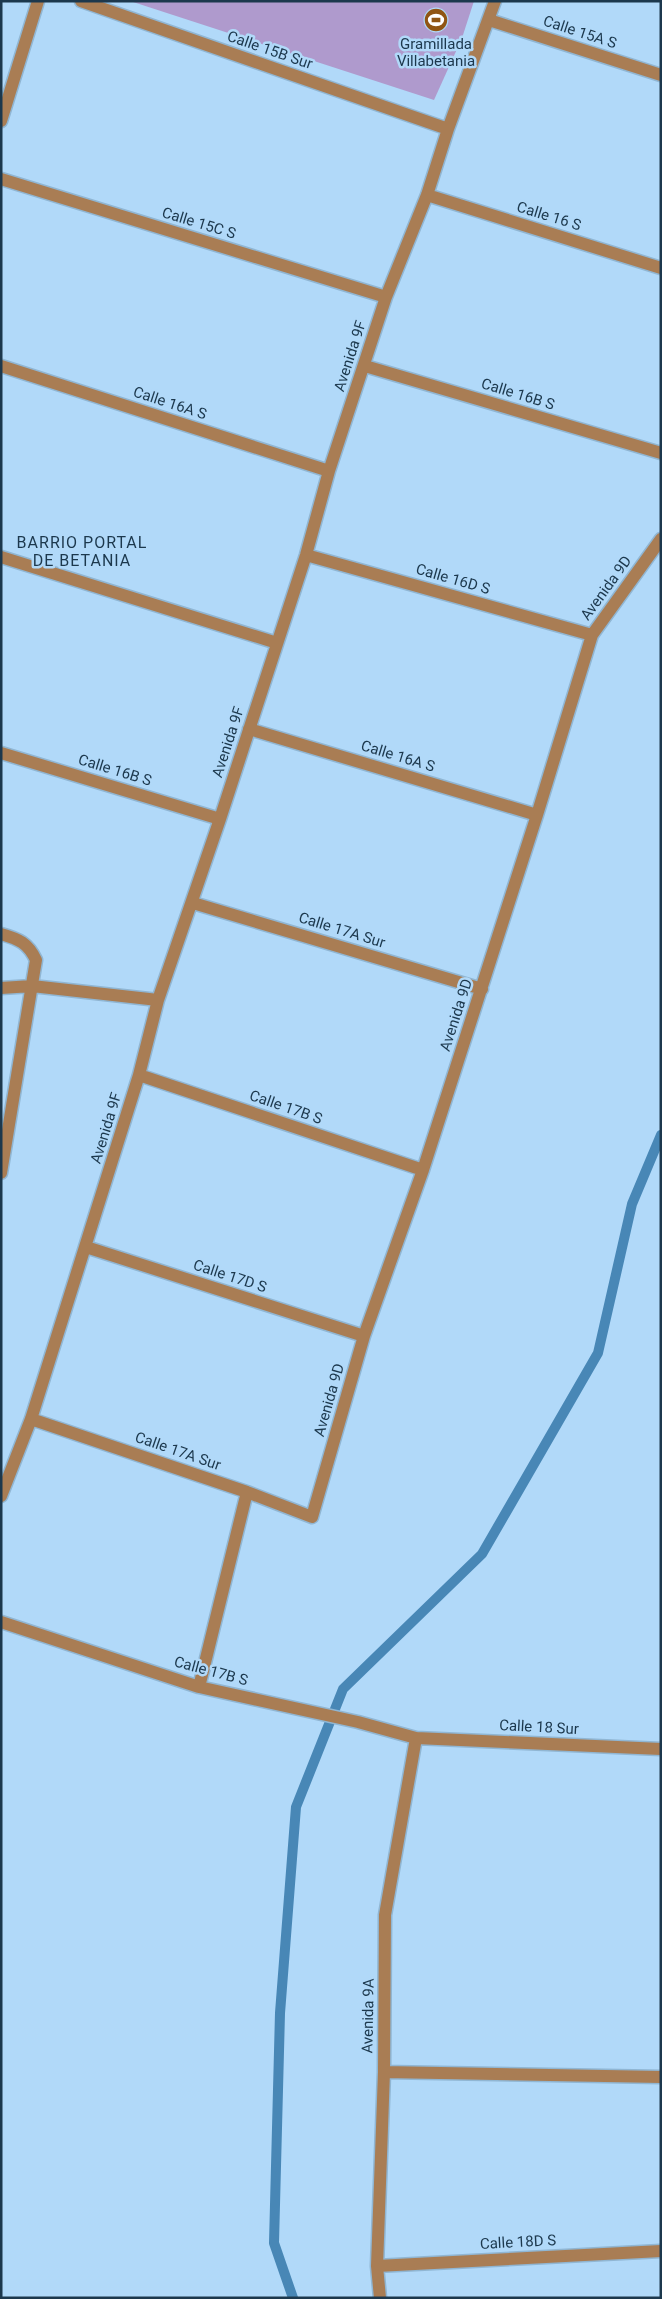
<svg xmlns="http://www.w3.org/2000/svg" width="662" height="2299" viewBox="0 0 662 2299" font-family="Roboto,sans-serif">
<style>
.green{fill:#af9acd}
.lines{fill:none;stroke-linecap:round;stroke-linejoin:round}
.stream{stroke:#4887b6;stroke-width:10}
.minor-casing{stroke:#90b6d3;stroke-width:15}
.minor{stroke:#a97d54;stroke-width:12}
.labels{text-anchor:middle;stroke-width:5;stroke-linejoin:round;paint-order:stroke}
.street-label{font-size:15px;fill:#1c384d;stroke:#b1d9f9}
.poi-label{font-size:15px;fill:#1c384d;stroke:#b1d9f9}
.neighbourhood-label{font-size:16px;letter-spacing:1px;fill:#1c384d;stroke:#b1d9f9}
</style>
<rect width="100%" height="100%" fill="#b1d9f9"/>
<path class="green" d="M130,1H474L462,38L434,100Z"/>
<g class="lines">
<path class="stream" d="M293,2298L274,2243L280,2013L296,1807L343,1689L482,1554L598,1353L632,1204L661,1135"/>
<g class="minor-casing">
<path id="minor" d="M81,1L448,129
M489,20L661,75
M1,121L38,1
M1,179L386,297
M427,195L661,268
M1,366L329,471
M365,366L661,453
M306,555L592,635
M1,557L277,643
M249,729L537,815
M1,753L220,819
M193,903L482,989
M1,934C19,939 28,943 36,960L1,1173
M1,988L32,986L158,1000
M139,1075L423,1170
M86,1247L364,1336
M31,1419L247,1492L312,1517L364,1336L423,1170L537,815L592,635L661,539
M1,1496L31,1419L139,1075L158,1000L220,819L306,555L329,471L386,297L427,195L448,129L495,1
M1,1622L199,1687L358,1722L416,1738L661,1749
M199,1687L247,1492
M384,2072L661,2077
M377,2266L661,2251
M380,2298L377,2266L384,2072L385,1915L416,1738"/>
</g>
<use href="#minor" class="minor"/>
</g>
<defs>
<g id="stadium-disc" transform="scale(1.25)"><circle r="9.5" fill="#905513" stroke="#b1d9f9"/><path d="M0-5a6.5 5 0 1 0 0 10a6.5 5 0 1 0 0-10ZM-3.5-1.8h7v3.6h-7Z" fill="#fff"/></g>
</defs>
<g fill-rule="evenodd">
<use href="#stadium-disc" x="436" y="20"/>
</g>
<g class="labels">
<g class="street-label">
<text transform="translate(580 32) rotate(18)" y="5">Calle 15A S</text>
<text transform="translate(270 50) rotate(19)" y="5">Calle 15B Sur</text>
<text transform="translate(549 216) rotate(17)" y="5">Calle 16 S</text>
<text transform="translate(199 223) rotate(17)" y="5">Calle 15C S</text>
<text transform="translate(350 356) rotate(-72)" y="5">Avenida 9F</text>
<text transform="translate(518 394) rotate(17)" y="5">Calle 16B S</text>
<text transform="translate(170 403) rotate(18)" y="5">Calle 16A S</text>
<text transform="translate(453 579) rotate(16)" y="5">Calle 16D S</text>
<text transform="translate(606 588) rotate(-54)" y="5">Avenida 9D</text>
<text transform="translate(228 742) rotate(-72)" y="5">Avenida 9F</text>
<text transform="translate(398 756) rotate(17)" y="5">Calle 16A S</text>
<text transform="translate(115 770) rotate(17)" y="5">Calle 16B S</text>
<text transform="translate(342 930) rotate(17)" y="5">Calle 17A Sur</text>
<text transform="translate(456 1015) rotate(-72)" y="5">Avenida 9D</text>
<text transform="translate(286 1107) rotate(19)" y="5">Calle 17B S</text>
<text transform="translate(106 1128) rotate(-73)" y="5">Avenida 9F</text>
<text transform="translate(230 1276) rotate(18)" y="5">Calle 17D S</text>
<text transform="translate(329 1400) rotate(-74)" y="5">Avenida 9D</text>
<text transform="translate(178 1451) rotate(19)" y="5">Calle 17A Sur</text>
<text transform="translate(211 1671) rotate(15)" y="5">Calle 17B S</text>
<text transform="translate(539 1727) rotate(3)" y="5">Calle 18 Sur</text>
<text transform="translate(368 2016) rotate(-89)" y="5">Avenida 9A</text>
<text transform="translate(518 2242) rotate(-3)" y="5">Calle 18D S</text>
</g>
<g class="poi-label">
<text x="436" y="49">Gramillada<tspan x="436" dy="17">Villabetania</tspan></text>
</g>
<g class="neighbourhood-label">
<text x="82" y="548">BARRIO PORTAL<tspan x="82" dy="18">DE BETANIA</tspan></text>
</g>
</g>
<rect width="662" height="2299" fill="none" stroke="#1c384d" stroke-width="5"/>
</svg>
